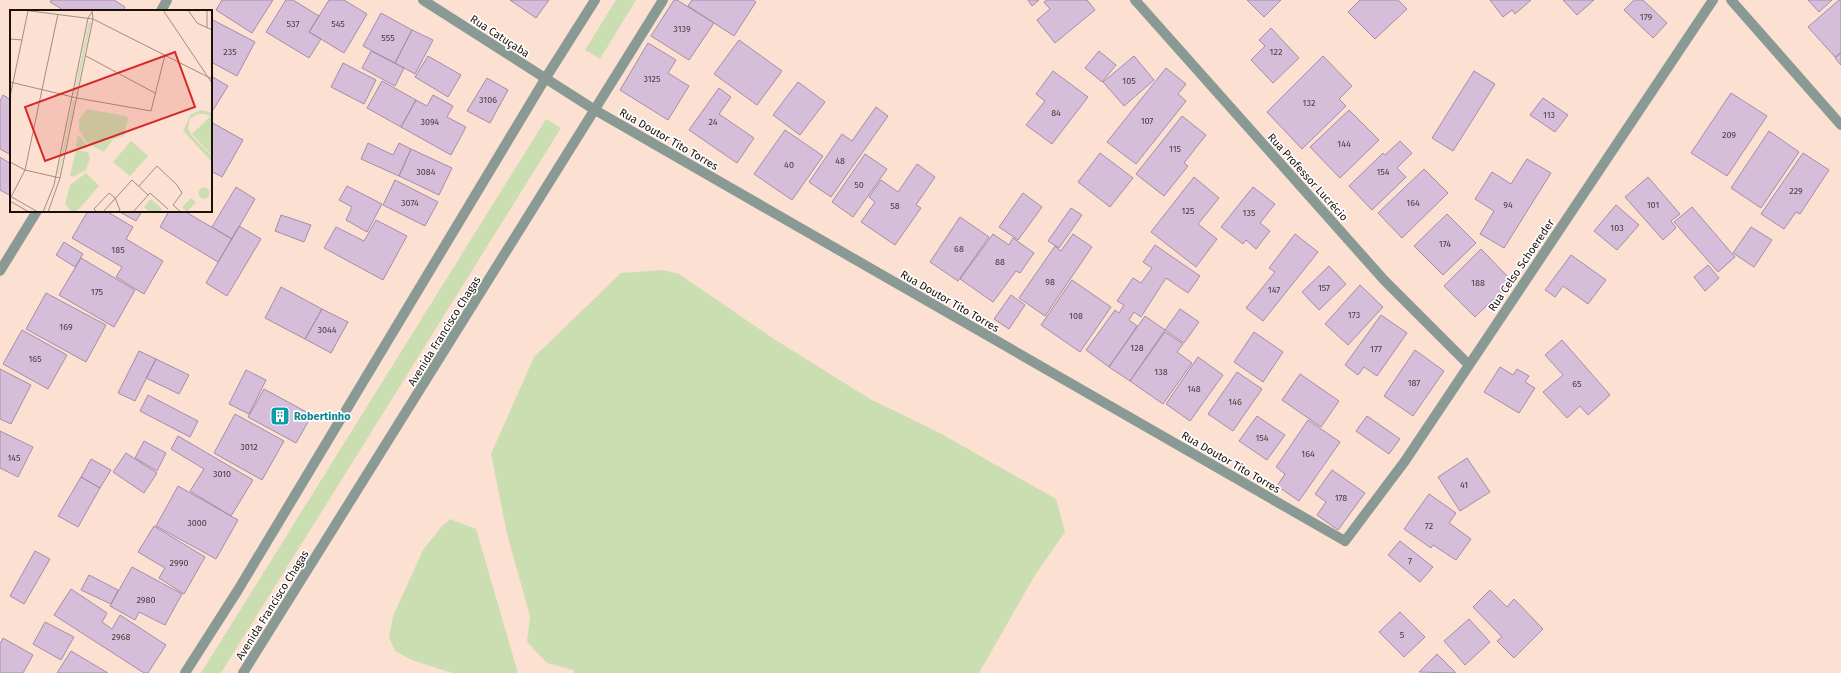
<svg xmlns="http://www.w3.org/2000/svg" width="1841" height="673" viewBox="0 0 1841 673" font-family="'Fira Sans',sans-serif">
<style>
.green{fill:#cbdeb2}
.building{fill:#d6beda;stroke:#a48da8}
.lines{fill:none;stroke-linecap:round;stroke-linejoin:round}
.minor{stroke:#899a95;stroke-width:10}
.tertiary{stroke:#899a95;stroke-width:10}
.labels{text-anchor:middle;stroke-width:3.5;stroke-linejoin:round;paint-order:stroke}
.number-label{font-size:9px;fill:#4a3c3e}
.street-label{font-size:11px;fill:#1c110a;stroke:#fff}
.culture-label{font-size:11px;font-weight:bold;fill:#0d838f;stroke:#fff;text-anchor:start}
.inset-road{fill:none;stroke:#a28d81;stroke-width:1}
.view{fill:#d62828;fill-opacity:0.15;stroke:#d62828;stroke-width:2}
.inset-edge{fill:none;stroke:#1c110a;stroke-width:2}
</style>
<rect width="100%" height="100%" fill="#fce0d1"/>
<path class="green" d="M616,0H636L600,59L585,50Z
M546,119L561,128L221,673H201Z
M663,270L679,274L774,339L870,399L938,432L1056,499L1065,532L1035,575L979,673H574L573,670L547,663L527,642L530,616L507,534L491,454L534,357L621,273Z
M450,519L476,529L518,673H452L412,660L395,651L389,637L393,616L423,550L441,527Z"/>
<path class="building" d="M51,0H114L125,7L123,11H65L50,2Z
M222,0H273L252,33L216,10Z
M286,0H293L319,16L309,32L321,39L309,58L266,32Z
M329,0H344L367,14L344,53L309,32Z
M510,0H549L536,18Z
M674,0H677L714,23L689,60L651,36Z
M692,0H753L756,2L734,36L688,6Z
M1028,0H1039L1032,6Z
M1047,0H1087L1095,10L1055,43L1037,20L1050,9L1044,2Z
M1247,0H1281L1264,17Z
M1360,0H1398L1407,9L1375,39L1348,12Z
M1490,0H1531L1515,14L1512,10L1503,17Z
M1563,0H1594L1577,15Z
M1634,0H1643L1667,23L1653,38L1624,10Z
M1808,0H1832L1819,12Z
M1839,0H1841V52L1835,57L1808,27Z
M381,13L412,30L395,63L363,46Z
M211,19L255,42L237,76L211,62Z
M1271,28L1299,58L1273,83L1251,60L1265,46L1259,40Z
M412,30L433,40L415,74L395,63Z
M739,40L782,71L757,105L714,74Z
M648,43L676,60L668,73L689,86L668,120L620,90Z
M371,51L404,68L395,86L362,68Z
M1099,51L1116,65L1102,82L1085,68Z
M1841,53V65L1835,58Z
M428,56L461,75L448,97L415,77Z
M1134,56L1154,80L1124,106L1103,82Z
M1323,56L1352,86L1339,99L1346,106L1302,149L1267,112Z
M343,63L376,80L364,104L331,87Z
M1166,68L1186,84L1178,94L1186,101L1136,164L1107,142Z
M1053,71L1088,97L1052,144L1026,125L1045,101L1036,94Z
M1474,71L1495,84L1453,151L1432,138Z
M211,76L228,86L213,110L211,108Z
M487,78L508,90L490,123L467,111Z
M382,81L416,100L401,127L367,108Z
M798,82L825,102L800,135L773,115Z
M719,88L731,97L719,114L754,138L737,163L689,130Z
M1731,93L1767,116L1727,176L1691,153Z
M3,95L11,100V155L0,149V101Z
M433,95L453,106L447,117L466,127L451,155L401,127L416,100L427,106Z
M1543,98L1568,115L1555,132L1530,115Z
M876,107L888,116L831,197L809,182L842,134L852,141Z
M1349,110L1379,140L1340,178L1310,147Z
M1182,116L1206,135L1184,163L1188,166L1164,196L1136,174Z
M211,122L243,140L222,177L211,171Z
M785,130L823,156L792,200L754,174Z
M1769,131L1799,152L1761,208L1731,188Z
M1400,141L1412,153L1397,168L1406,177L1372,210L1349,186L1383,153L1385,155Z
M368,143L393,155L399,143L411,149L399,176L361,159Z
M411,149L452,168L439,195L399,176Z
M1100,153L1133,178L1110,207L1078,182Z
M1803,153L1829,170L1800,214L1796,212L1784,229L1761,214Z
M865,154L887,169L853,217L832,202Z
M0,157L11,164V191L9,195L0,190Z
M1527,159L1551,173L1504,248L1480,234L1494,211L1475,199L1492,172L1511,184Z
M917,164L935,177L916,205L921,208L895,245L861,222L875,202L869,197L881,180L898,192Z
M1424,169L1448,193L1402,238L1378,213Z
M1194,177L1219,198L1198,224L1217,239L1196,267L1151,232Z
M1648,177L1680,214L1671,221L1676,228L1663,240L1625,197Z
M395,180L438,202L425,226L383,205Z
M347,186L382,204L367,232L346,220L352,207L339,200Z
M236,187L255,199L232,239L212,227Z
M1253,187L1275,204L1260,223L1270,231L1256,249L1246,240L1243,244L1221,227Z
M1023,193L1042,207L1018,240L999,227Z
M1616,205L1639,225L1617,250L1594,231Z
M1692,207L1735,257L1718,272L1674,222Z
M1071,208L1082,215L1059,248L1048,241Z
M88,211H106L133,227L126,239L163,261L144,294L116,277L122,267L72,238Z
M118,211H142L136,221Z
M169,211H184L232,239L218,262L160,227Z
M1447,214L1476,243L1443,275L1414,246Z
M281,215L311,225L304,242L275,231Z
M960,217L989,237L958,281L930,262Z
M376,220L407,236L383,280L324,248L336,227L364,241Z
M239,226L261,239L227,296L206,283Z
M1751,227L1772,240L1754,267L1733,253Z
M993,234L1009,245L1013,238L1034,253L1020,273L1016,271L993,302L960,279Z
M1073,234L1092,247L1045,316L1019,298L1055,246L1061,251Z
M1295,234L1318,252L1263,321L1246,308L1275,272L1269,268Z
M64,242L83,254L75,267L56,255Z
M1155,245L1200,276L1188,293L1166,278L1141,317L1134,312L1129,320L1137,326L1109,367L1086,350L1115,310L1119,313L1124,305L1117,301L1133,278L1141,283L1152,268L1143,262Z
M1481,249L1512,281L1475,317L1444,286Z
M1571,255L1606,280L1588,304L1563,286L1555,297L1545,290Z
M81,258L135,290L114,327L59,295Z
M1708,265L1719,278L1705,291L1694,277Z
M1329,266L1346,284L1319,310L1302,292Z
M1072,280L1111,307L1080,352L1041,325Z
M1360,285L1383,307L1348,345L1325,324Z
M281,287L322,309L305,339L265,318Z
M46,293L106,325L86,362L26,329Z
M1011,295L1025,305L1009,329L994,319Z
M322,309L348,322L331,353L305,339Z
M1180,309L1199,322L1184,343L1165,330Z
M1381,315L1407,333L1377,376L1364,367L1358,375L1345,365Z
M1145,316L1165,330L1130,381L1109,367Z
M22,330L67,355L48,389L3,364Z
M1165,332L1183,344L1177,352L1192,363L1163,404L1130,381Z
M1254,332L1283,352L1263,382L1234,362Z
M1562,340L1610,395L1588,415L1580,406L1567,418L1543,392L1563,375L1545,355Z
M1415,350L1444,371L1413,416L1384,396Z
M139,351L156,359L135,401L118,393Z
M1198,357L1223,375L1190,421L1166,404Z
M156,359L189,375L179,394L146,378Z
M1500,367L1513,375L1517,369L1529,376L1525,382L1535,388L1519,413L1484,392Z
M0,369L31,385L11,424L0,419Z
M246,370L266,380L249,414L229,404Z
M1237,372L1262,389L1233,431L1208,414Z
M1300,374L1339,401L1321,427L1282,400Z
M264,389L312,415L296,443L248,417Z
M148,395L198,421L190,437L140,411Z
M235,414L284,441L262,480L214,453Z
M1257,416L1285,435L1267,460L1239,441Z
M1367,416L1400,439L1389,454L1356,431Z
M1308,420L1340,442L1299,501L1277,486L1285,474L1276,467Z
M0,431L33,447L18,477L0,468Z
M178,436L253,480L231,516L190,491L204,469L171,449Z
M144,441L166,453L157,471L135,458Z
M126,453L157,473L144,493L113,472Z
M1467,458L1490,492L1460,511L1438,477Z
M91,459L111,470L100,488L81,477Z
M1332,470L1365,493L1338,530L1317,515L1326,502L1315,494Z
M81,477L100,488L78,527L58,516Z
M178,486L238,520L216,559L156,526Z
M1429,494L1456,513L1449,523L1471,539L1456,560L1433,545L1431,548L1404,529Z
M154,526L205,557L184,594L159,578L165,568L138,552Z
M1400,541L1433,567L1420,582L1388,555Z
M35,551L50,559L24,604L10,596Z
M132,567L182,594L165,625L139,612L135,620L110,606Z
M89,575L118,590L111,604L81,590Z
M71,589L107,613L102,622L112,629L120,615L166,645L148,673H144L54,615Z
M1490,590L1507,607L1514,599L1543,629L1514,658L1497,641L1502,637L1473,607Z
M1400,612L1425,637L1404,657L1379,632Z
M1469,619L1490,642L1465,665L1444,641Z
M45,622L74,637L61,660L33,644Z
M3,638L33,655L23,673H0V644Z
M71,651L108,673H57Z
M1437,654L1456,673L1419,672Z"/>
<g class="lines">
<path class="minor" d="M423,0L595,110L1345,541L1405,461L1713,0
M1135,0L1384,280L1469,365
M161,11L167,0
M0,271L37,211"/>
<path class="tertiary" d="M1731,0L1841,125
M185,673L238,590L545,79L595,0
M243,673L663,0"/>
</g>
<defs>
<g id="building-square" transform="scale(1)"><rect x="-9" y="-9" width="18" height="18" rx="4" fill="#0f9aa8" stroke="#fff"/><path d="M-4-6H4V6H1V3H-1V6H-4ZM-2.5-4.3h1.7v1.8h-1.7ZM.8-4.3h1.7v1.8H.8ZM-2.5-1h1.7V.8h-1.7ZM.8-1h1.7V.8H.8Z" fill="#fff"/></g>
</defs>
<g fill-rule="evenodd">
<use href="#building-square" x="280" y="416"/>
</g>
<g class="labels">
<g class="number-label">
<text x="1646" y="20">179</text>
<text x="293" y="27">537</text>
<text x="338" y="27">545</text>
<text x="682" y="32">3139</text>
<text x="388" y="41">555</text>
<text x="230" y="55">235</text>
<text x="1276" y="55">122</text>
<text x="652" y="82">3125</text>
<text x="1129" y="84">105</text>
<text x="488" y="103">3106</text>
<text x="1309" y="106">132</text>
<text x="1056" y="116">84</text>
<text x="1549" y="118">113</text>
<text x="1147" y="124">107</text>
<text x="430" y="125">3094</text>
<text x="713" y="125">24</text>
<text x="1729" y="138">209</text>
<text x="1344" y="147">144</text>
<text x="1175" y="152">115</text>
<text x="840" y="164">48</text>
<text x="789" y="168">40</text>
<text x="426" y="175">3084</text>
<text x="1383" y="175">154</text>
<text x="859" y="188">50</text>
<text x="1796" y="194">229</text>
<text x="410" y="206">3074</text>
<text x="1413" y="206">164</text>
<text x="1508" y="208">94</text>
<text x="1653" y="208">101</text>
<text x="895" y="209">58</text>
<text x="1188" y="214">125</text>
<text x="1249" y="216">135</text>
<text x="1617" y="231">103</text>
<text x="1445" y="247">174</text>
<text x="959" y="252">68</text>
<text x="118" y="253">185</text>
<text x="1000" y="265">88</text>
<text x="1050" y="285">98</text>
<text x="1478" y="286">188</text>
<text x="1324" y="291">157</text>
<text x="1274" y="293">147</text>
<text x="97" y="295">175</text>
<text x="1354" y="318">173</text>
<text x="1076" y="319">108</text>
<text x="66" y="330">169</text>
<text x="327" y="333">3044</text>
<text x="1137" y="351">128</text>
<text x="1376" y="352">177</text>
<text x="35" y="362">165</text>
<text x="1161" y="375">138</text>
<text x="1414" y="386">187</text>
<text x="1577" y="387">65</text>
<text x="1194" y="392">148</text>
<text x="1235" y="405">146</text>
<text x="1262" y="441">154</text>
<text x="249" y="450">3012</text>
<text x="1308" y="457">164</text>
<text x="14" y="461">145</text>
<text x="222" y="477">3010</text>
<text x="1464" y="488">41</text>
<text x="1341" y="501">178</text>
<text x="197" y="526">3000</text>
<text x="1429" y="529">72</text>
<text x="1410" y="564">7</text>
<text x="179" y="566">2990</text>
<text x="146" y="603">2980</text>
<text x="1402" y="638">5</text>
<text x="121" y="640">2968</text>
</g>
<g class="street-label">
<text transform="translate(500 36) rotate(33)" y="4">Rua Catuçaba</text>
<text transform="translate(669 139) rotate(30)" y="4">Rua Doutor Tito Torres</text>
<text transform="translate(1308 177) rotate(48)" y="4">Rua Professor Lucrécio</text>
<text transform="translate(1521 265) rotate(-56)" y="4">Rua Celso Schoereder</text>
<text transform="translate(950 301) rotate(30)" y="4">Rua Doutor Tito Torres</text>
<text transform="translate(444 331) rotate(-58)" y="4">Avenida Francisco Chagas</text>
<text transform="translate(1231 462) rotate(30)" y="4">Rua Doutor Tito Torres</text>
<text transform="translate(272 605) rotate(-58)" y="4">Avenida Francisco Chagas</text>
</g>
<g class="culture-label">
<text x="294" y="420">Robertinho</text>
</g>
</g>
<g transform="translate(10 10)">
<rect width="202" height="202" fill="#fce0d1"/>
<path d="M79,12H81L66,84H64ZM63,90L65,91L49,164H48ZM77,99L116,106L118,109L114,126L103,129L94,142L77,133L69,119V110ZM192,100L202,103V108L196,104H187L180,109L178,118L182,126L202,146V152L173,121L181,104ZM200,107L202,109V145L182,124ZM70,126L77,136V138L66,137L67,127ZM121,131L138,146L120,166L103,152ZM66,140L78,142L80,148L76,160L63,167L60,165ZM76,163L89,176L66,202H62L55,194L60,175ZM188.5 183a5.5 5.5 0 1 1 11 0a5.5 5.5 0 1 1-11 0ZM181,188L186,192L177,202L172,197ZM141,189L152,199L150,202H140L134,197Z" fill="#cbdeb2"/>
<path class="inset-road" d="M13,0L83,9L202,69M153,0L202,73M178,0L187,13L202,20M197,0V18M0,29L12,30M76,46L145,83M0,72L67,88L141,101L155,45M0,87L18,1M0,152L15,160L50,168M129,176L147,156L167,175L172,183L163,195L171,202M0,186L28,202M0,189L15,160L48,4M0,191L19,202M33,202L44,175L78,8L82,2M38,202L50,168L83,9L82,0M87,202L84,199L99,183L105,188L110,200L108,202M93,202L122,170L138,185M123,202L140,183L158,199"/>
<path class="view" d="M165,42L185,97L35,151L15,97Z"/>
<rect width="202" height="202" class="inset-edge"/>
</g>
</svg>
